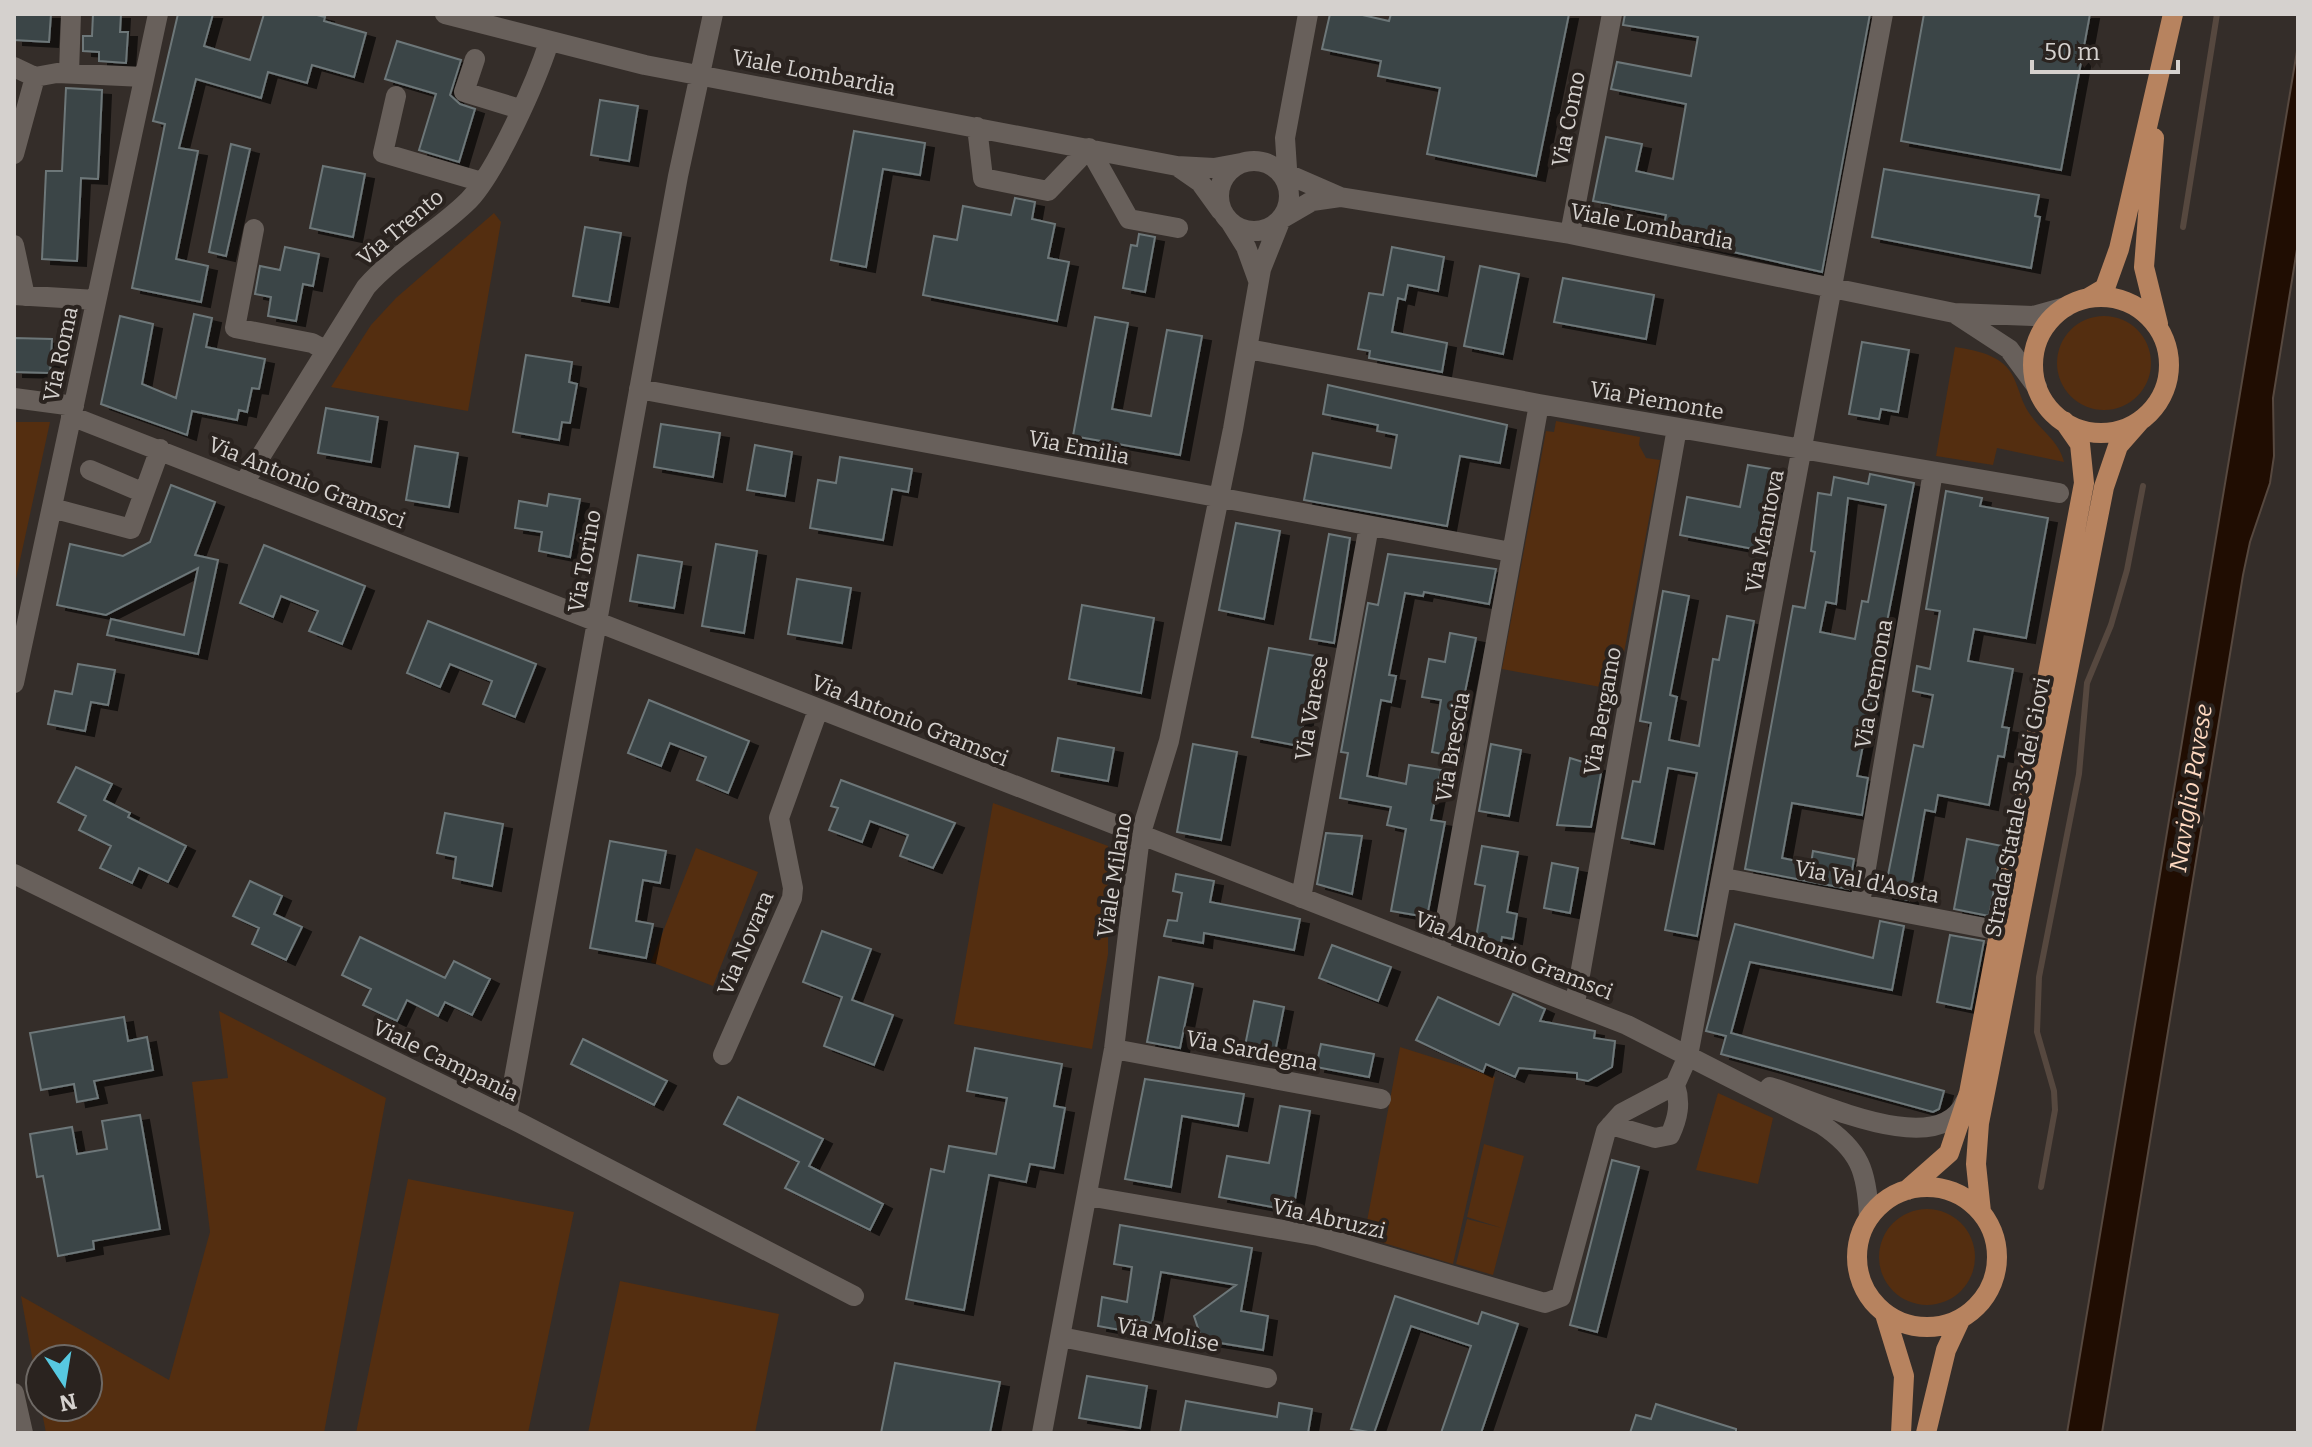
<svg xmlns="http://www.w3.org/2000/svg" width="2312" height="1447" viewBox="0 0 2312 1447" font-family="Bitter,serif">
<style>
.green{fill:#542e10}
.water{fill:#200d02;stroke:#56483f;stroke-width:2}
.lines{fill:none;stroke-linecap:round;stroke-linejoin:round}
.stream{stroke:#56483f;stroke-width:6}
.building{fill:#3b4446;stroke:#6d7779;stroke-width:2;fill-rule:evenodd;filter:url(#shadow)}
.minor{stroke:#68605b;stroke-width:20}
.major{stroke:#b7835f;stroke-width:20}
.labels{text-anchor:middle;stroke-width:8;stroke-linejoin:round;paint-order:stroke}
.street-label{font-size:22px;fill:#d5d1ce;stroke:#2a231f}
.water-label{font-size:24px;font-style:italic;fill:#fed9c1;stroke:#2a231f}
</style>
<defs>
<filter id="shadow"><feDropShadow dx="9" dy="5" stdDeviation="0" flood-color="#0009"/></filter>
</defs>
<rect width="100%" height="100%" fill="#342d29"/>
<path class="green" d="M494,213L501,222L468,411L331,387L371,325L396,298Z
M2057 363a47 47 0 1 1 94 0a47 47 0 1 1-94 0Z
M1955,347C1980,351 2007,356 2016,383C2021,395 2023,406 2032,417C2044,433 2059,442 2064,462L1997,448L1993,465L1936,456Z
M1556,421L1640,437L1639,445L1646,458L1660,460L1617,690L1502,669L1546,431L1554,432Z
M14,422H50L14,588Z
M993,803L1108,846V954L1092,1049L954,1024Z
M696,848L758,872L713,986L651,962Z
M219,1011L386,1098L324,1433H46L41,1407H88V1359H40V1401L21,1296L169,1380L210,1232L192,1082L228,1078Z
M1400,1047L1495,1077L1453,1264L1364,1237Z
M1718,1093L1773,1118L1758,1184L1696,1170Z
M1484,1144L1524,1156L1493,1275L1456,1264L1467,1219L1502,1228L1467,1217Z
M408,1179L574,1212L528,1433H356Z
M1879 1257a48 48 0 1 1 96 0a48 48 0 1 1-96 0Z
M620,1281L779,1314L755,1433H588Z"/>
<path class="water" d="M2298,45V243L2273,398L2274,456L2270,483L2250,542L2243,575L2102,1433H2067Z"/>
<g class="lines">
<path class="stream" d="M2183,227L2217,14
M2041,1187L2055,1110L2054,1091L2037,1032L2039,977L2079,774L2087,683L2111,625L2127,570L2143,486"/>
</g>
<path class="building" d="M14,14H51L49,42L14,40Z
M93,14H121L120,32H128L126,63L99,61V52L83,51V36H92Z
M178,14H213L204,46L250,60L264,14H313L325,17L324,21L366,33L354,77L312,65L307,83L268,72L261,98L196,79L179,148L198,151L176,259L208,266L201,302L132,288L165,124L153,121Z
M1330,14H1358L1389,21L1391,14H1569L1536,176L1427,154L1440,88L1378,76L1381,61L1322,49Z
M1625,14H1870L1822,272L1662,236L1666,215L1593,201L1606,137L1642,144L1636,171L1673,179L1686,104L1611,89L1617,62L1691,76L1698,37L1623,25Z
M1924,14H2090L2061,170L1901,141Z
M397,41L461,60L450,95L460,104L475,109L459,162L419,150L436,94L385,79Z
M66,88L102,90L98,179L81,178L77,261L42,259L46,171H62Z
M600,100L638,106L629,161L591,155Z
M854,131L925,143L920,175L883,169L866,267L831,260Z
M231,144L250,149L226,256L209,252Z
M323,166L365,174L353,237L310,228Z
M1884,169L2039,195L2035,216L2040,217L2031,268L1872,237Z
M1015,198L1035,202L1032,219L1055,224L1048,258L1069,262L1057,321L923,295L934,236L957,240L963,206L1011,215Z
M585,227L621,233L609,302L573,296Z
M1139,234L1155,237L1145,292L1123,288L1131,245L1137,246Z
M285,247L319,254L313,286L303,284L296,321L268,316L271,297L255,294L260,266L280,270Z
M1392,247L1444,257L1438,291L1408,285L1405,300L1398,298L1392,332L1447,343L1442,372L1369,358L1370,351L1358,349L1369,293L1383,295Z
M1480,266L1519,274L1503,354L1464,346Z
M1563,278L1654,295L1646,339L1554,322Z
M194,314L212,318L206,347L265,359L259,389L252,388L247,412L239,410L237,420L192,411L187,435L101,404L120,316L153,324L142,384L176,398Z
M1095,317L1128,323L1112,409L1151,416L1167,330L1202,336L1180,455L1073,436Z
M14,338L52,339L50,373L14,372Z
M1862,342L1909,350L1898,412L1881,409L1879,419L1849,414Z
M526,355L572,362L569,382L577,384L570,423L562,422L559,440L513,432Z
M1328,385L1507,425L1500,463L1460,456L1447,526L1304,500L1313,453L1391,468L1397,435L1377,431L1378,425L1323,414Z
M326,408L378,417L371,462L318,453Z
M661,424L720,433L713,477L654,467Z
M755,445L792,452L785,496L747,490Z
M415,446L458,453L449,507L406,500Z
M840,457L912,469L908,492L892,489L883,540L810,528L818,480L836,483Z
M1748,465L1778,470L1764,551L1680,535L1687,497L1740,507Z
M1870,474L1914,483L1857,776L1868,778L1862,815L1792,803L1782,858L1811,864L1813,851L1854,859L1849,889L1745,869L1793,606L1805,608L1815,552L1811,551L1818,493L1831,495L1834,477L1868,484ZM1848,498L1886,505L1868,602L1862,601L1855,639L1820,632L1826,602L1836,604Z
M171,485L215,502L195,555L218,560L198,654L107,635L111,619L184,635L198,568L106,615L57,605L70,544L123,556L150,542Z
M1946,491L1982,498L1980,506L2048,518L2026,638L1974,629L1968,661L2013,669L2002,727L2009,728L2004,757L1998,756L1989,805L1938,795L1935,812L1925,810L1909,900L1884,895L1914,745L1923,747L1933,695L1913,691L1917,666L1930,669L1940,611L1926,609Z
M549,494L580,499L570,557L539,551L542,532L515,528L519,501L547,506Z
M1236,523L1280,531L1264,619L1219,610Z
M1329,534L1350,538L1334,643L1310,639Z
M716,544L757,551L744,633L702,626Z
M264,545L365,586L342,644L309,631L318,611L281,596L273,617L240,603Z
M1388,554L1496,569L1489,604L1424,592L1423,596L1405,593L1389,675L1396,676L1391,702L1381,700L1367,776L1406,784L1409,765L1441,770L1431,820L1445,822L1427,917L1391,911L1406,829L1387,825L1391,807L1340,798L1348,753L1341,752L1368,603L1378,605Z
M638,555L682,562L674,608L630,601Z
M797,579L851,588L842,643L788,634Z
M1663,591L1689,596L1670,695L1677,697L1669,740L1699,746L1713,659L1719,660L1727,616L1754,621L1697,936L1665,930L1697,773L1668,768L1654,844L1622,838L1633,781L1640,782L1651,723L1640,721Z
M1082,605L1154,618L1141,693L1069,679Z
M428,621L536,664L515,717L483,704L492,681L450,664L440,687L407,673Z
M1450,633L1476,638L1452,756L1432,752L1441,700L1422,697L1429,659L1445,662Z
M1269,648L1316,656L1299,746L1252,737Z
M78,664L115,670L108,705L91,702L85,731L48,724L55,691L72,694Z
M649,700L749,741L728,793L697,780L706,757L670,743L661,766L628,753Z
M1058,738L1114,748L1108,781L1052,771Z
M1193,744L1237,752L1221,840L1177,832Z
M1491,744L1521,750L1509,816L1479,811Z
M1570,758L1602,768L1591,827L1557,825Z
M76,767L112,784L104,800L130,813L128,817L186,846L168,882L139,868L132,883L100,868L111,846L79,830L86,816L58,802Z
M841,780L955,823L933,868L900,856L908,835L870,821L862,842L829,830L838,808L831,806Z
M445,813L503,824L492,886L453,878L456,857L437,853Z
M1326,833L1362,836L1352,894L1317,884Z
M1967,839L2002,846L1989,916L1954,909Z
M610,841L666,851L660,883L643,880L636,921L653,924L646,958L590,948Z
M1482,846L1518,852L1507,912L1517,914L1513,939L1502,937L1500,947L1475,943L1485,886L1475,884Z
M1552,863L1578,868L1570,913L1544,908Z
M1176,874L1214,881L1210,902L1300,919L1294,950L1204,933L1203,943L1164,936L1168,920L1177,921L1182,893L1173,891Z
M250,881L282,896L274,914L302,927L286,960L252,944L259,928L233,916Z
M1880,921L1904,926L1892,990L1750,962L1731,1033L1944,1091L1939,1109L1933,1112L1721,1054L1726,1036L1706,1031L1735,924L1873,958Z
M822,931L871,949L852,1000L893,1015L874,1065L824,1046L842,997L803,982Z
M1950,935L1984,941L1971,1009L1937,1002Z
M360,937L445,978L454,961L490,979L472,1015L445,1002L438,1016L407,1000L397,1021L363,1005L371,989L342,975Z
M1332,945L1391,967L1378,1001L1319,978Z
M1159,977L1193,984L1180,1048L1147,1042Z
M1513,994L1545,1009L1540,1021L1595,1031L1594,1038L1615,1041L1612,1067L1588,1081L1577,1079V1073L1519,1068L1515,1077L1486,1064L1483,1072L1416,1040L1438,997L1499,1025Z
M1254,1001L1284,1007L1275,1052L1245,1046Z
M124,1017L128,1041L147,1037L153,1070L94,1081L98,1098L77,1102L74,1084L41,1090L30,1033Z
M583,1039L667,1081L654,1105L571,1064Z
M1321,1044L1374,1054L1369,1077L1316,1067Z
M975,1048L1062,1064L1054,1106L1065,1108L1054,1168L1030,1164L1026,1182L989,1175L964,1310L906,1299L931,1169L944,1172L949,1146L996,1154L1007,1098L967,1091Z
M1145,1079L1244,1094L1238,1126L1182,1116L1171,1187L1125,1179Z
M738,1097L823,1139L809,1166L883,1204L870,1230L785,1188L799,1162L724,1124Z
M1280,1106L1310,1111L1293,1211L1219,1197L1227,1156L1269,1163Z
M140,1115L160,1229L93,1241L94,1249L58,1256L43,1176L37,1177L30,1134L72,1127L77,1154L107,1149L102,1121Z
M1612,1160L1639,1167L1597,1332L1570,1325Z
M1120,1225L1252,1248L1241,1311L1268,1316L1263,1350L1202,1340L1194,1316L1236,1285L1161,1272L1152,1323L1128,1319L1126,1331L1098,1326L1102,1297L1127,1302L1132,1267L1114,1264Z
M1395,1296L1478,1324L1482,1312L1518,1324L1481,1433H1441L1471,1346L1411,1326L1374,1433L1351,1429Z
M895,1363L1000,1382L990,1433H881Z
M1087,1376L1147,1386L1140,1428L1079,1418Z
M1186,1401L1277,1417L1279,1403L1312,1409L1308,1433H1180Z
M1656,1404L1736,1429V1433H1630L1636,1415L1651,1419Z"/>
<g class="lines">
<path class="minor" d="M445,14L645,65L1177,166L1214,168L1241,163
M475,59L464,92L520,109
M14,67L35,77L57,73L144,77
M69,73L71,14
M396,96L383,153L482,182
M977,127L983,178L1048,191L1089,148L1129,219L1178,228
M14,154L35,77
M1219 196a35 35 0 1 1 70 0a35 35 0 1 1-70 0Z
M1177,166L1200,182L1221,211
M1278,170L1340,197L1570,234L1954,313L2033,316L2066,307
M1288,184L1285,138L1308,14
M1231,223L1246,247L1258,280
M254,229L235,328L312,343L325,350
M1570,234L1612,14
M14,245L25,296
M14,295L96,300
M1957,315L2009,349L2037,387
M1248,349L1539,404L2059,493
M639,389L1511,552
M14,398L74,406
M71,416L1627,1025L1821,1124C1860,1150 1867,1171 1869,1217
M90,470L144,493
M244,483L366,287C396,253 437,232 469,200C497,170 536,82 549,42
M52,508L131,529L160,449
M14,683L158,14
M14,874L520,1123L854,1296
M1724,878L2001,931
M1301,898L1369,526
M1860,903L1933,472
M1440,951L1539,404
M1575,1003L1677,428
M1114,1049L1381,1099
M723,1055L792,898L793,888L779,818L818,710
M1770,1087C1815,1100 1938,1162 1965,1102
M507,1117L678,176L713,14
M1611,1125L1655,1138L1670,1135C1678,1118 1681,1103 1675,1085
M1088,1196L1318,1236L1545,1303L1561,1297L1606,1131L1622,1113L1675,1085L1688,1056L1883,14
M1061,1337L1267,1378
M14,1393L23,1433
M1042,1433L1114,1049L1140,836L1169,741L1233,429L1261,269L1281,219L1312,201L1340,197"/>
<path class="major" d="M2154,138L2144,267L2158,324
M2033 365a68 68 0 1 1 136 0a68 68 0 1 1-136 0Z
M2088,298L2105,288L2119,249L2173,14
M1857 1257a70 70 0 1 1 140 0a70 70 0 1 1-140 0Z
M1907,1190L1949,1153L1969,1093L2084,483L2080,444L2064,421
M1981,1212L1976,1164L1979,1123L2104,487L2118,446L2140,421
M1885,1314L1904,1376L1901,1433
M1926,1433L1946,1350L1960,1320"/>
</g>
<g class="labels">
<g class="street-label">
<text transform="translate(814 72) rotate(11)" y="8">Viale Lombardia</text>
<text transform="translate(1568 119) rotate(-79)" y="8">Via Como</text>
<text transform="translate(1652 226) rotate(11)" y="8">Viale Lombardia</text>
<text transform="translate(400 227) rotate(-40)" y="8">Via Trento</text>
<text transform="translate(60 354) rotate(-78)" y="8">Via Roma</text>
<text transform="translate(1657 400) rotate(10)" y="8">Via Piemonte</text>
<text transform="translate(1079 447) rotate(11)" y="8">Via Emilia</text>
<text transform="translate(307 482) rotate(22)" y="8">Via Antonio Gramsci</text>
<text transform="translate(1764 531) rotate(-79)" y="8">Via Mantova</text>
<text transform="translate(584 561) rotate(-80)" y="8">Via Torino</text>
<text transform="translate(1873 684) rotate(-80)" y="8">Via Cremona</text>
<text transform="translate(1311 708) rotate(-80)" y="8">Via Varese</text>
<text transform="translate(1602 711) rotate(-80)" y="8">Via Bergamo</text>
<text transform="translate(910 720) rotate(22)" y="8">Via Antonio Gramsci</text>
<text transform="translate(1452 747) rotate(-80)" y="8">Via Brescia</text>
<text transform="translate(2017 807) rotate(-79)" y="8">Strada Statale 35 dei Giovi</text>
<text transform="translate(1114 875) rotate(-81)" y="8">Viale Milano</text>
<text transform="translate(1867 881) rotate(11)" y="8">Via Val d'Aosta</text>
<text transform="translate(745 943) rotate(-67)" y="8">Via Novara</text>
<text transform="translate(1514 955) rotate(21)" y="8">Via Antonio Gramsci</text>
<text transform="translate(1252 1050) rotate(11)" y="8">Via Sardegna</text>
<text transform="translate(446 1060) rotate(26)" y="8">Viale Campania</text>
<text transform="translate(1329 1218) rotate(13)" y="8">Via Abruzzi</text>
<text transform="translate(1168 1334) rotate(11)" y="8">Via Molise</text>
</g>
<g class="water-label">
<text transform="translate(2191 788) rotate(-81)" y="8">Naviglio Pavese</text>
</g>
</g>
<rect width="2312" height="1447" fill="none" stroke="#d5d1ce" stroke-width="32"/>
<g transform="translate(64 1383) rotate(168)"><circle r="38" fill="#2a231f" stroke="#6e6965" stroke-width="2"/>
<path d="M0-6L14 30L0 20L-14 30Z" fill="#57c9e1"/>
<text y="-12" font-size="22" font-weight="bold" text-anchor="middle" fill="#d5d1ce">N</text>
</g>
<path d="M2032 60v12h146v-12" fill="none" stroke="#d5d1ce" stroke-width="4"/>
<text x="2044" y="60" font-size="24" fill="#d5d1ce" stroke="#2a231f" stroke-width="6" paint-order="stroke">50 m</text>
</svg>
